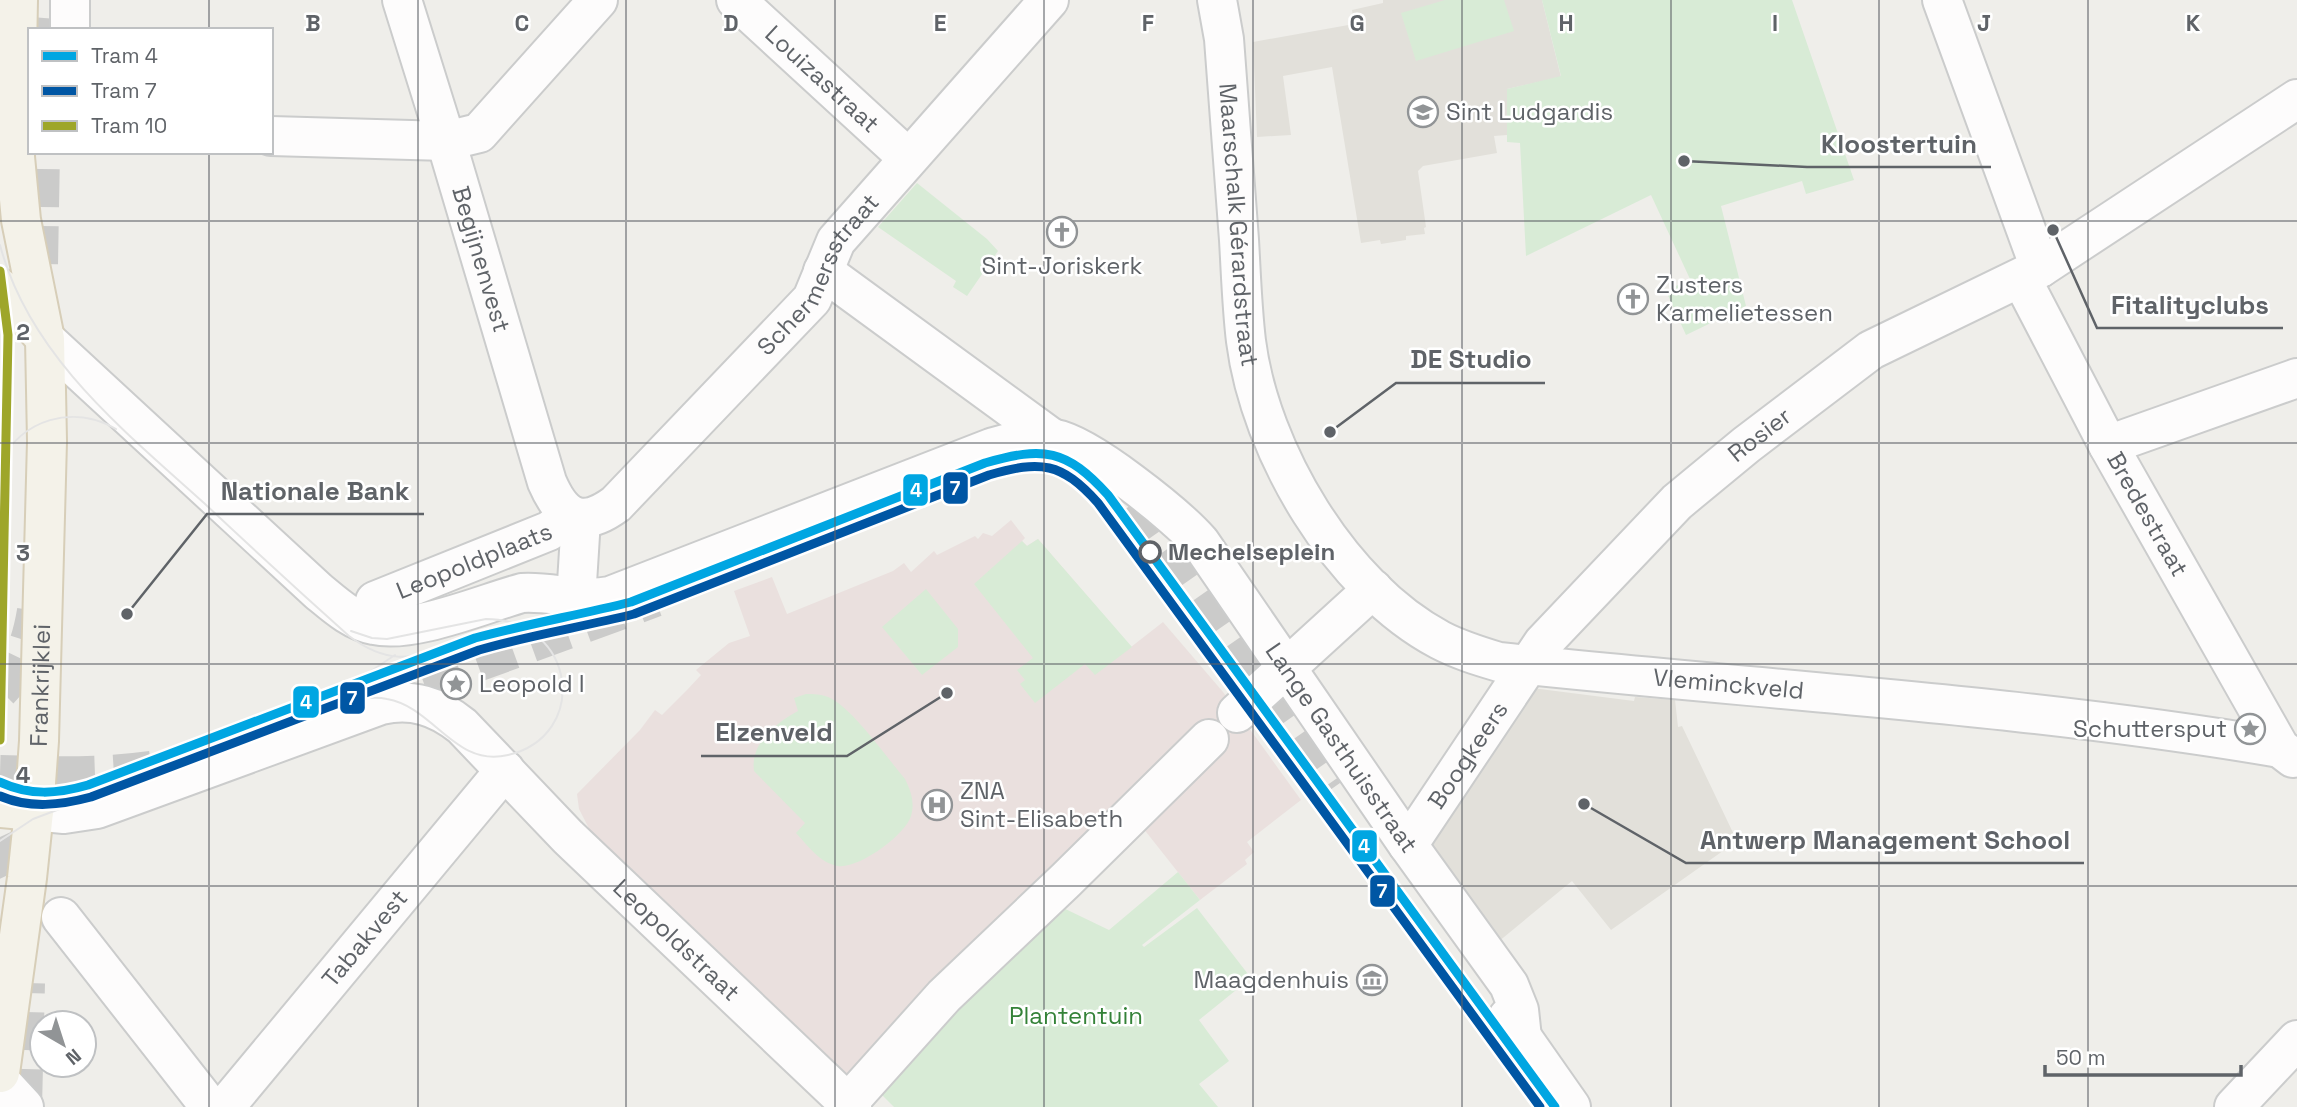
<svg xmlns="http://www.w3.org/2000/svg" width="2297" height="1107" viewBox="0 0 2297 1107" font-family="'Space Grotesk',sans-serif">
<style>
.education{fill:#e2e0da}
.medical{fill:#eae0de}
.green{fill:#d8ebd6}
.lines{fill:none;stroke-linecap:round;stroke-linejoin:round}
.minor-tunnel{stroke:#cbcbca;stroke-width:38;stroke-dasharray:38 19;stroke-linecap:butt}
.major-tunnel{stroke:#cbcbca;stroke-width:38;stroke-dasharray:38 19;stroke-linecap:butt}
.minor-casing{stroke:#cbcccc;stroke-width:42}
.major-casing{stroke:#d7ceb8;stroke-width:42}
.minor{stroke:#fdfcfc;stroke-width:38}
.major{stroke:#f4f2e9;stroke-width:38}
.tram{stroke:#e4e4e4;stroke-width:2}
.tram-1-casing{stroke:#fff;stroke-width:14}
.tram-2-casing{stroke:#fff;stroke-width:14}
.tram-3-casing{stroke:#fff;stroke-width:14}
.tram-1{stroke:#00a6e2;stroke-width:9}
.tram-2{stroke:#0056a4;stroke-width:9}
.tram-3{stroke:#9ea62a;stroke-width:9}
.grid{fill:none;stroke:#5f6368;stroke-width:2;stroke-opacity:0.55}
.stop-dot{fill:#fff;stroke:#5f6368;stroke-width:3.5}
.labels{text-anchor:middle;stroke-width:5;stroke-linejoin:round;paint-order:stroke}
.street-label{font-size:24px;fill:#5f6368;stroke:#fff}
.poi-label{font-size:24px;fill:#5f6368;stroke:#fff;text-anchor:start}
.stop-label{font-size:24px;font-weight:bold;fill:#5f6368;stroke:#fff;text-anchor:start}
.park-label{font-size:24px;fill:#348238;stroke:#fff}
.grid-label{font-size:23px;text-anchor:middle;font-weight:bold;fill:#5f6368;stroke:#fff;stroke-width:5;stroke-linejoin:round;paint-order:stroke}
.leader{fill:none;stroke:#5f6368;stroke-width:2.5}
.callout-dot{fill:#5f6368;stroke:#fff;stroke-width:2.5}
.callout-label{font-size:26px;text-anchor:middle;font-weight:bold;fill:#5f6368;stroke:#fff;stroke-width:5;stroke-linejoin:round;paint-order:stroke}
.line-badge{stroke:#fff;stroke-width:2.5}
.badge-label{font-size:19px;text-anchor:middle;font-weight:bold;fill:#fff}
</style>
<rect width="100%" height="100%" fill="#efeeea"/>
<path class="education" d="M1383,0H1542L1561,77L1507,89V135L1494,136L1497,153L1423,166L1418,171L1426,227L1424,228L1425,234L1406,236V240L1381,244L1380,240L1361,243L1332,67L1283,76L1291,135L1257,137L1253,42L1354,24L1352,10L1383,3Z
M1532,688L1634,701L1635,697L1675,700L1678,727L1682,726L1737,841L1611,930L1572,881L1498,942L1426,835Z"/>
<path class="medical" d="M1011,520L1025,538L1022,541L1027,546L1038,539L1131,647L1163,622L1223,692L1301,800L1247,842L1254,852L1245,860L1247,864L1200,900L1139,823L868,1097L599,848L579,809L577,794L640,730L655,710L662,715L687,690L701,675L696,670L729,643L750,636L734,591L772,577L787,614L893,571L904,563L911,572L934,551L937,555L975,536L978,539L983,533L992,536Z"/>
<path class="green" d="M1445,0H1504L1514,31L1416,61L1401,13Z
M1542,0H1792L1854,180L1806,194L1802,181L1721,206L1746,306L1686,335L1666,291L1690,279L1651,195L1526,256L1520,143L1507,142V89L1561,76Z
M917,183L987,239L998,251L967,296L953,287L956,281L878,227Z
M1038,539L1132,647L1095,675L1085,664L1035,703L1020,684L1025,680L1017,670L1033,658L974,584L1022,541L1027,546Z
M926,589L958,629V647L922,675L882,627Z
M806,694C814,694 820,694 828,697C852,707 887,758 905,779C911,791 915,803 911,816C905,835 859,869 838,866C820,863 808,846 796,833L805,823L754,771C750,743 776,723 798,711L794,698Z
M1178,872L1200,900L1142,945L1144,947L1197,908L1251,978L1199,1020L1229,1061L1199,1084L1218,1107H894L876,1089L1055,904L1109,930Z"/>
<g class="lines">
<path class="minor-tunnel" d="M1141,498L1340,783
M370,702L655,598
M0,774C67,776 138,778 204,759"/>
<path class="major-tunnel" d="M43,30L44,18
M39,264L41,152
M0,690C22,668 31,641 36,611
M0,837L24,889L26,905
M23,1107L26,983"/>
<g class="minor-casing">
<g id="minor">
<path id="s1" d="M402,0L446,141L547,482C563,519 582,529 616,504L812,299L836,241L1049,0"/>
<path id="s2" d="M736,0L908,158"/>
<path id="s3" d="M1217,0L1224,39C1229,106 1234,173 1239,240C1241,274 1242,308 1246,341C1260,451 1340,587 1440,640C1459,650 1479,656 1499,662C1759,690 2022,704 2280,748"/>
<path d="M1942,0L2040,268"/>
<path d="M70,30V0"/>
<path d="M271,136L446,141L479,133L598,0"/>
<path d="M823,271L1053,439"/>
<path id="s4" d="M2021,278L2108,445L2280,748L2293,758"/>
<path id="s5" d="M45,339L318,591C335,605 352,621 374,625C413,634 482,604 522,593C552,591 580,602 610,596L991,448C1012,442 1033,435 1055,439C1089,445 1176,515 1200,542L1408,845L1509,985L1519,1010L1522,1038"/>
<path d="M2108,445L2297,378"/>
<path d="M576,599L581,519"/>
<path id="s6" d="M375,601L549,531L570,515"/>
<path d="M1237,713L1373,589"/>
<path id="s7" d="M34,811L64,814L97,809L381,705C412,698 437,706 462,726L568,837L852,1107"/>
<path id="s8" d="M1408,845L1543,643L1677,502L1746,445L1871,350L2040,268L2297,99"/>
<path d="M61,917L210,1107"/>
<path d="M1508,1017L1571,1107"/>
<path d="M0,1081L24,1107"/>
<path d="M848,1103L944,996L1066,880L1209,739"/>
<path id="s9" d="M225,1107L505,770"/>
<path d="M2234,1107L2297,1040"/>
</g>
</g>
<g class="major-casing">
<g id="major">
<path d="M0,288L44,337"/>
<path d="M0,808L34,811"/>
<path id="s10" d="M0,1073L27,878L34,811L39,741L47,441L45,339L21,220L15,157L18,0"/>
</g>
</g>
<use href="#minor" class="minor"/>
<use href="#major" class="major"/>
<path class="tram" d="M0,245C29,355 123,430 204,503C252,548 300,592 349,636C386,664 411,660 453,646
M0,463C22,419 73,404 116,429
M333,693L356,681L395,655
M335,705C352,701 370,695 387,699C434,707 455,768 508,755C590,736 577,620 486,619L387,639L372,638L351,631
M0,841L33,819L73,804"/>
<g class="tram-1-casing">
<path id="tram-1" d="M0,782C30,796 57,794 88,785L475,638C527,624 579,615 631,602L985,463C1044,446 1066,449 1108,495L1555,1107"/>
</g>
<g class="tram-2-casing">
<path id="tram-2" d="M0,796C30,809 61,805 91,797L479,650C530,635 582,627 634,614L989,475C1041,460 1061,462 1098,503L1540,1107"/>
</g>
<g class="tram-3-casing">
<path id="tram-3" d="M0,271L8,335L0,740"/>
</g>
<use href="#tram-1" class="tram-1"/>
<use href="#tram-2" class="tram-2"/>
<use href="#tram-3" class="tram-3"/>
</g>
<path class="grid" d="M209,0V30M418,0V1107M626,0V1107M835,0V1107M1044,0V1107M1253,0V1107M1462,0V1107M1671,0V1107M1879,0V1107M2088,0V1107M209,152V1107M0,221H2297M0,443H2297M0,664H2297M0,886H2297"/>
<defs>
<g id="school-ring" transform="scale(1.575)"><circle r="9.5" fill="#fff" stroke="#919496" stroke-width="1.5"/><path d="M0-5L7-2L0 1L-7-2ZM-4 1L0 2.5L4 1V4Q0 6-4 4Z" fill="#919496"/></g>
<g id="church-ring" transform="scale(1.575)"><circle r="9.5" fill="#fff" stroke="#919496" stroke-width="1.5"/><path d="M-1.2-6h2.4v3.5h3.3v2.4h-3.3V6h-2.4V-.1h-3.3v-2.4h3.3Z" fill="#919496"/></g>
<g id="sight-ring" transform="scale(1.575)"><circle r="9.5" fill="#fff" stroke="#919496" stroke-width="1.5"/><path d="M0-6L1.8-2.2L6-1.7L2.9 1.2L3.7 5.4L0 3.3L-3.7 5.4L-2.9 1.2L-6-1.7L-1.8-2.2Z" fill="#919496"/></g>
<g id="hospital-ring" transform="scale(1.575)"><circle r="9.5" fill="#fff" stroke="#919496" stroke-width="1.5"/><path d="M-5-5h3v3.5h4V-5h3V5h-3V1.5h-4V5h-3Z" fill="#919496"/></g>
<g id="museum-ring" transform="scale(1.575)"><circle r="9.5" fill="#fff" stroke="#919496" stroke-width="1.5"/><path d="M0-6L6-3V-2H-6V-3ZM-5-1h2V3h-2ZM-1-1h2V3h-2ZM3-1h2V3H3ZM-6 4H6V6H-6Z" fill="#919496"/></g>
</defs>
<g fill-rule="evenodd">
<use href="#school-ring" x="1423" y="112"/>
<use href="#church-ring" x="1062" y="232"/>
<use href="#church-ring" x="1633" y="299"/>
<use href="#sight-ring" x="456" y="684"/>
<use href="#sight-ring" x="2250" y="729"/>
<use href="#hospital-ring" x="937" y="805"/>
<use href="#museum-ring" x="1372" y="980"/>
</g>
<circle class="stop-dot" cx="1150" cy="552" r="10"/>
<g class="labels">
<g class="street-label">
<text dy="8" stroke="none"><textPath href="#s2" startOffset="117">Louizastraat</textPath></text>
<text dy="8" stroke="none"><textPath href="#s3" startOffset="226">Maarschalk Gérardstraat</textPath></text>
<text dy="8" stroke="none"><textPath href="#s1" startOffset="271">Begijnenvest</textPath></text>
<text dy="8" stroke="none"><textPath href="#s1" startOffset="901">Schermersstraat</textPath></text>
<text dy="8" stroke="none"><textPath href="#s8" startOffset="544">Rosier</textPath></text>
<text dy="8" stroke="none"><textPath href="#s4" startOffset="268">Bredestraat</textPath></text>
<text dy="8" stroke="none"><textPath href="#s6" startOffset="107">Leopoldplaats</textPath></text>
<text dy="8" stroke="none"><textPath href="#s3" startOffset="1004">Vleminckveld</textPath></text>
<text dy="8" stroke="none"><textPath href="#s10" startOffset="390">Frankrijklei</textPath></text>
<text dy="8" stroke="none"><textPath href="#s5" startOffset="1582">Lange Gasthuisstraat</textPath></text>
<text dy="8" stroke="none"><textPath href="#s8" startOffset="108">Boogkeers</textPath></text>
<text dy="8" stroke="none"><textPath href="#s9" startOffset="219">Tabakvest</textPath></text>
<text dy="8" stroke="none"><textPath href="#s7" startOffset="756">Leopoldstraat</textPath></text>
</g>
<g class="poi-label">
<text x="1446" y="120">Sint Ludgardis</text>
<text x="1062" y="274" text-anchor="middle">Sint-Joriskerk</text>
<text x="1656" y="293">Zusters<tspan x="1656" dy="28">Karmelietessen</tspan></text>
<text x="479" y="692">Leopold I</text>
<text x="2227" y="737" text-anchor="end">Schuttersput</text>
<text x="960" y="799">ZNA<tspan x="960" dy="28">Sint-Elisabeth</tspan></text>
<text x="1349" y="988" text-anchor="end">Maagdenhuis</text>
</g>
<g class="stop-label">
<text x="1168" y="560">Mechelseplein</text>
</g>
<g class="park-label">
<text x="1076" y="1024">Plantentuin</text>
</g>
</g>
<g class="grid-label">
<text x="313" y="31">B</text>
<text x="522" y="31">C</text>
<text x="731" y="31">D</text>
<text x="940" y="31">E</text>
<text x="1148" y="31">F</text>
<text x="1357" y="31">G</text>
<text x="1566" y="31">H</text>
<text x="1775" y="31">I</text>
<text x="1984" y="31">J</text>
<text x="2193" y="31">K</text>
<text x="23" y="340">2</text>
<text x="23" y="561">3</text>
<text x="23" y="783">4</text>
</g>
<path class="leader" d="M1684 161L1807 167H1991M2053 230L2097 328H2283M1330 432L1396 383H1545M127 614L207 514H424M947 693L847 756H701M1584 804L1686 863H2084"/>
<g class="callout-dot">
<circle cx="1684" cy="161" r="7"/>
<circle cx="2053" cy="230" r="7"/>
<circle cx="1330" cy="432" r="7"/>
<circle cx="127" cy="614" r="7"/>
<circle cx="947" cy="693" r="7"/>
<circle cx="1584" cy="804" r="7"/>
</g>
<g class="callout-label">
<text x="1899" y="153">Kloostertuin</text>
<text x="2190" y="314">Fitalityclubs</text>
<text x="1471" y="368">DE Studio</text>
<text x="315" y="500">Nationale Bank</text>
<text x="774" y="741">Elzenveld</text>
<text x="1885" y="849">Antwerp Management School</text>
</g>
<g class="line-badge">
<rect x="942" y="471" width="27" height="34" rx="7" fill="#0056a4"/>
<rect x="902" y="473" width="27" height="34" rx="7" fill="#00a6e2"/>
<rect x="339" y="681" width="27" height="34" rx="7" fill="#0056a4"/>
<rect x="292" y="685" width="28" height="34" rx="7" fill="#00a6e2"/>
<rect x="1351" y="829" width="27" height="34" rx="7" fill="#00a6e2"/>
<rect x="1369" y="874" width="27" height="34" rx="7" fill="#0056a4"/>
</g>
<g class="badge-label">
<text x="955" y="495">7</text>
<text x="916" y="497">4</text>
<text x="352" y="705">7</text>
<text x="306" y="709">4</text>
<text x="1364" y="853">4</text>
<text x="1382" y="898">7</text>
</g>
<rect x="28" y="28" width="245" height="126" fill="#ffffff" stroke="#bfc1c3" stroke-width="2"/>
<rect x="42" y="51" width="35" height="10" fill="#00a6e2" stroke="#bfc1c3" stroke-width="2"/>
<text x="91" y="63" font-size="21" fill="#5f6368">Tram 4</text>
<rect x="42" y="86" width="35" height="10" fill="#0056a4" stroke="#bfc1c3" stroke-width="2"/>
<text x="91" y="98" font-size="21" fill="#5f6368">Tram 7</text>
<rect x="42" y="121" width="35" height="10" fill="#9ea62a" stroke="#bfc1c3" stroke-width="2"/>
<text x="91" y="133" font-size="21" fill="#5f6368">Tram 10</text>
<g transform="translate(63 1044) rotate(141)"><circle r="33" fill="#ffffff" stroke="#bfc1c3" stroke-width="2"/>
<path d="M0-5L12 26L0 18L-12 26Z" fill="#919496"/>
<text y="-10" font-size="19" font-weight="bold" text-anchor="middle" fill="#5f6368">N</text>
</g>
<path d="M2045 1065v10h196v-10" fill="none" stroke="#5f6368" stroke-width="3.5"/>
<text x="2056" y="1065" font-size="21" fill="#5f6368" stroke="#ffffff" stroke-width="5" paint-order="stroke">50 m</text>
</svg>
